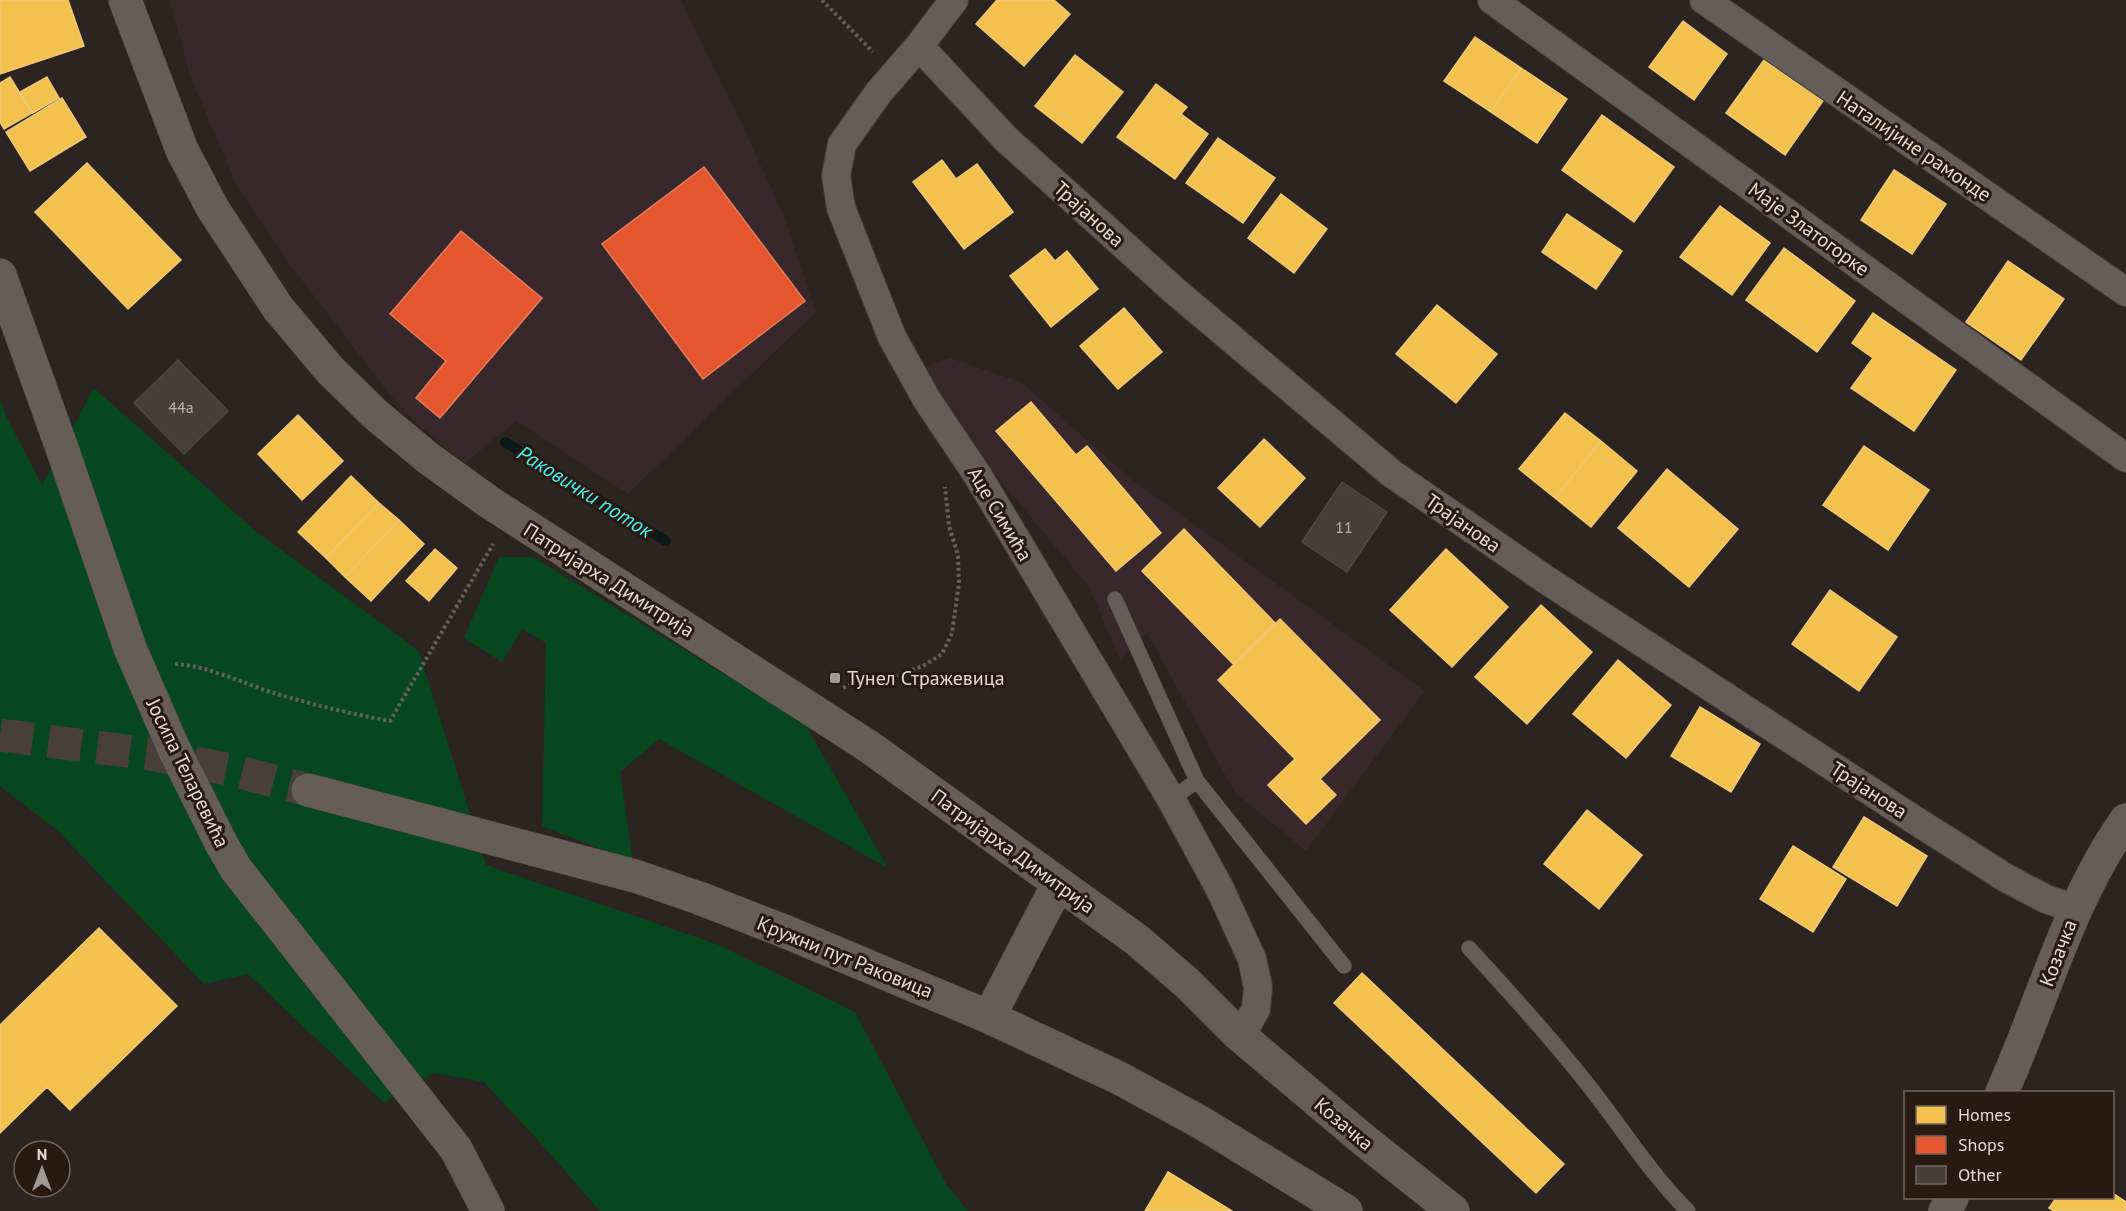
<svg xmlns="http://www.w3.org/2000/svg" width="2126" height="1211" viewBox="0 0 2126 1211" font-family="'PT Sans',sans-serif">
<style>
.commercial{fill:#38272b}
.green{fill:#064720}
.homes{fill:#f2c14e;stroke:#eec876;stroke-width:1.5}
.shops{fill:#e4572e;stroke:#e47e60;stroke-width:1.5}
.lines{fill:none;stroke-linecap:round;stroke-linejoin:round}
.stream{stroke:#0b1818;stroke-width:10}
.building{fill:#453e3a;stroke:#504845;stroke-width:1.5}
.secondary-tunnel{stroke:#483f3b;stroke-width:33;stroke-dasharray:33 16;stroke-linecap:butt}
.lane-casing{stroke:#463f3a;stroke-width:16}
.street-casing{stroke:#463f3a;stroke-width:30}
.secondary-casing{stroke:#463f3a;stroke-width:34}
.path{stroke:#66605c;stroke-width:4;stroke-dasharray:3 3;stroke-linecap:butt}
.lane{stroke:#645d5a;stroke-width:15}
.street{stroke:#645d5a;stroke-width:28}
.secondary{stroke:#655d56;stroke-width:33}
.poi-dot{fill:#a49a94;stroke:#281911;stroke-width:2}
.labels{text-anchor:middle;stroke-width:6;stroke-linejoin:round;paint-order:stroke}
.number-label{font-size:16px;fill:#bcb2ad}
.street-label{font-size:20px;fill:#e4d9d3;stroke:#281911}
.poi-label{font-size:20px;fill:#e4d9d3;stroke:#281911;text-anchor:start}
.water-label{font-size:21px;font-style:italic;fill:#46f1f3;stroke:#281911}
</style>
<rect width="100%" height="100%" fill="#2c2420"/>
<path class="commercial" d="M170,0H681L735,109L783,214L816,312L628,494L516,421L465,463L414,421L395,401L290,265L236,184L190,76Z
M950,358L1021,382L1130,478L1425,691L1306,851L1235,793L1147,633L1120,660L1089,587L988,466L919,369Z"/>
<path class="green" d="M94,388L258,533L419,651L486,865L719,945L855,1012L946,1184L968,1211H600L546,1149L484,1082L433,1073L384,1103L248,974L204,984L58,831L0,786V396L5,414L42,485Z
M499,557H533L805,724L888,868L659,739L620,772L633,862L542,826L546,643L522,629L502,662L464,638Z"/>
<path class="homes" d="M0,0H68L84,46L0,74Z
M997,0H1054L1070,14L1024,66L976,24Z
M1683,21L1727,54L1694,100L1649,67Z
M1475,37L1521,68L1491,112L1444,81Z
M1075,55L1123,92L1082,143L1035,106Z
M1764,60L1823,101L1785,155L1726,113Z
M1521,68L1567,99L1537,143L1491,112Z
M10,77L32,113L4,129L0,122V83Z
M47,77L59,98L33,113L20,92Z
M1156,84L1187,107L1181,114L1208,134L1175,179L1117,137Z
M62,98L86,137L30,171L6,132Z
M1602,115L1674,167L1634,222L1562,170Z
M1218,138L1275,178L1243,223L1186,183Z
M942,160L956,179L977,164L1013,212L964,249L913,182Z
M87,163L181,260L128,309L35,212Z
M1894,170L1946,204L1912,254L1861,220Z
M1281,194L1327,229L1294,273L1248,238Z
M1720,206L1770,243L1732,295L1680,257Z
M1567,214L1622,251L1596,289L1542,252Z
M1784,248L1855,301L1817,352L1746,300Z
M1045,249L1055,261L1067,251L1098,289L1051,327L1010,276Z
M2008,261L2064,299L2021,360L1966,322Z
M1437,305L1497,354L1456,403L1396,354Z
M1124,308L1162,352L1118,389L1080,346Z
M1873,313L1956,370L1914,431L1851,388L1873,358L1852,343Z
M1031,402L1076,455L1087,446L1161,533L1116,571L996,431Z
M1565,413L1601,441L1555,498L1519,469Z
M298,415L343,461L302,500L258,454Z
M1264,439L1305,478L1260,527L1218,488Z
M1601,441L1637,471L1591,527L1555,498Z
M1864,446L1929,490L1888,550L1823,505Z
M1667,469L1738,529L1689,587L1618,528Z
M351,476L379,503L326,558L298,532Z
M379,503L399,520L345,577L326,558Z
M399,520L424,544L371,601L345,577Z
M1184,529L1275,623L1233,664L1142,571Z
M435,549L457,568L429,601L406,581Z
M1446,549L1508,607L1452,667L1390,610Z
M1830,590L1897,637L1859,691L1792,644Z
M1541,605L1592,652L1527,724L1475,677Z
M1280,619L1380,720L1320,779L1336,795L1306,824L1268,785L1295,759L1218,680Z
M1618,660L1671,705L1626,758L1573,714Z
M1700,707L1760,744L1731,792L1671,756Z
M1587,810L1642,855L1599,909L1544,864Z
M1864,817L1927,856L1897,906L1833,867Z
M1793,846L1846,879L1813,932L1760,899Z
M99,928L177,1006L70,1110L47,1087L0,1133V1025Z
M1362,973L1564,1164L1536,1193L1334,1003Z
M1168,1172L1232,1211H1145Z
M2112,1193L2126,1202V1211H2054L2049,1208L2056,1198H2112Z"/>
<path class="shops" d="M704,167L805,301L703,379L602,244Z
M461,231L542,298L440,418L416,398L446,361L390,314Z"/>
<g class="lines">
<path class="stream" d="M505,442L666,541"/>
</g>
<path class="building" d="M178,360L228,411L184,454L134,403Z
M1342,482L1387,512L1347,572L1302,542Z"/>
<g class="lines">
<path class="secondary-tunnel" d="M0,735L150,754L232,770L308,790"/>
<g class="lane-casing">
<path id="lane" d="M1115,599L1197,781L1171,799
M1197,781L1344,966
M1469,948C1510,993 1551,1038 1589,1086C1622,1128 1650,1173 1688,1211"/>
</g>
<g class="street-casing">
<path id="street" d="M954,0L919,46L879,92L842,144L836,176L841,208L892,337L927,400L978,476L1020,546L1171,799L1220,889L1252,959L1258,987L1256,1009L1248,1023L1238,1034
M1492,0L2126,458
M1704,0L2126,292
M919,46L1006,139L1176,292L1391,473L1548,581L1910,817L2006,878L2046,899L2075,909"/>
</g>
<g class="secondary-casing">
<path id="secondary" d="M125,0L182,150L213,209L278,308L330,370L375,414L428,458L489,502L868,746L1137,940L1187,983L1238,1034L1365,1141L1453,1211
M0,275L63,451L130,648L174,749L221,843L236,869L456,1149L488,1211
M308,790L635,876L699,898L784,931L989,1017L1119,1078L1200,1122L1346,1211
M989,1017L1058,884
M2002,1092C2043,1001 2068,902 2126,820
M1945,1211L1952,1198"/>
</g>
<path class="path" d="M822,0L873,52
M175,664C210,666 244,684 277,694C314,705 352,714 390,721L493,544
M843,688L863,679L897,675L923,666L942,654L952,633L959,583L958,556L949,526L945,487"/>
<use href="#lane" class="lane"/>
<use href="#street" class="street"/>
<use href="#secondary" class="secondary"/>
</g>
<rect class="poi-dot" x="829" y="672" width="12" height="12" rx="3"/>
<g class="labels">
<g class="number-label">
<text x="181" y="413">44a</text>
<text x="1344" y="533">11</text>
</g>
<g class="street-label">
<text transform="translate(1914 146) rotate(34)" y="7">Наталијине рамонде</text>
<text transform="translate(1089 214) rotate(42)" y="7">Трајанова</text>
<text transform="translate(1809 229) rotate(36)" y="7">Маје Златогорке</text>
<text transform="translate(1000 514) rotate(59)" y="7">Аце Симића</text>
<text transform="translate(1463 523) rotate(35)" y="7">Трајанова</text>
<text transform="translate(609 580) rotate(32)" y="7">Патријарха Димитрија</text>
<text transform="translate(188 773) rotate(64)" y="7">Јосипа Теларевића</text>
<text transform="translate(1869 790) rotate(33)" y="7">Трајанова</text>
<text transform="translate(1013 851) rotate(36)" y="7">Патријарха Димитрија</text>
<text transform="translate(2058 953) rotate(-69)" y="7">Козачка</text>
<text transform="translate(845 957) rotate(22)" y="7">Кружни пут Раковица</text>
<text transform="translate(1344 1124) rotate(40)" y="7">Козачка</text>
</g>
<g class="poi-label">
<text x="847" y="685">Тунел Стражевица</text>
</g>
<g class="water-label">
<text transform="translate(585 492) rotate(32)" y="7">Раковички поток</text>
</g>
</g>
<rect x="1904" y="1091" width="210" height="108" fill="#281911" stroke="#73665f" stroke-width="1.5"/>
<rect x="1916" y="1106" width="30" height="18" fill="#f2c14e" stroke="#73665f" stroke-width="1.5"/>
<text x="1958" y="1121" font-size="18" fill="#e4d9d3">Homes</text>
<rect x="1916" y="1136" width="30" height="18" fill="#e4572e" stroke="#73665f" stroke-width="1.5"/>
<text x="1958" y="1151" font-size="18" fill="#e4d9d3">Shops</text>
<rect x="1916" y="1166" width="30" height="18" fill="#453e3a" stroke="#73665f" stroke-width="1.5"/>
<text x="1958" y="1181" font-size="18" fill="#e4d9d3">Other</text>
<g transform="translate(42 1169)"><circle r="28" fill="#281911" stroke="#73665f" stroke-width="1.5"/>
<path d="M0-4.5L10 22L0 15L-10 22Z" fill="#a49a94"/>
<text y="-9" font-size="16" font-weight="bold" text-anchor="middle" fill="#e4d9d3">N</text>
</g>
</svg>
